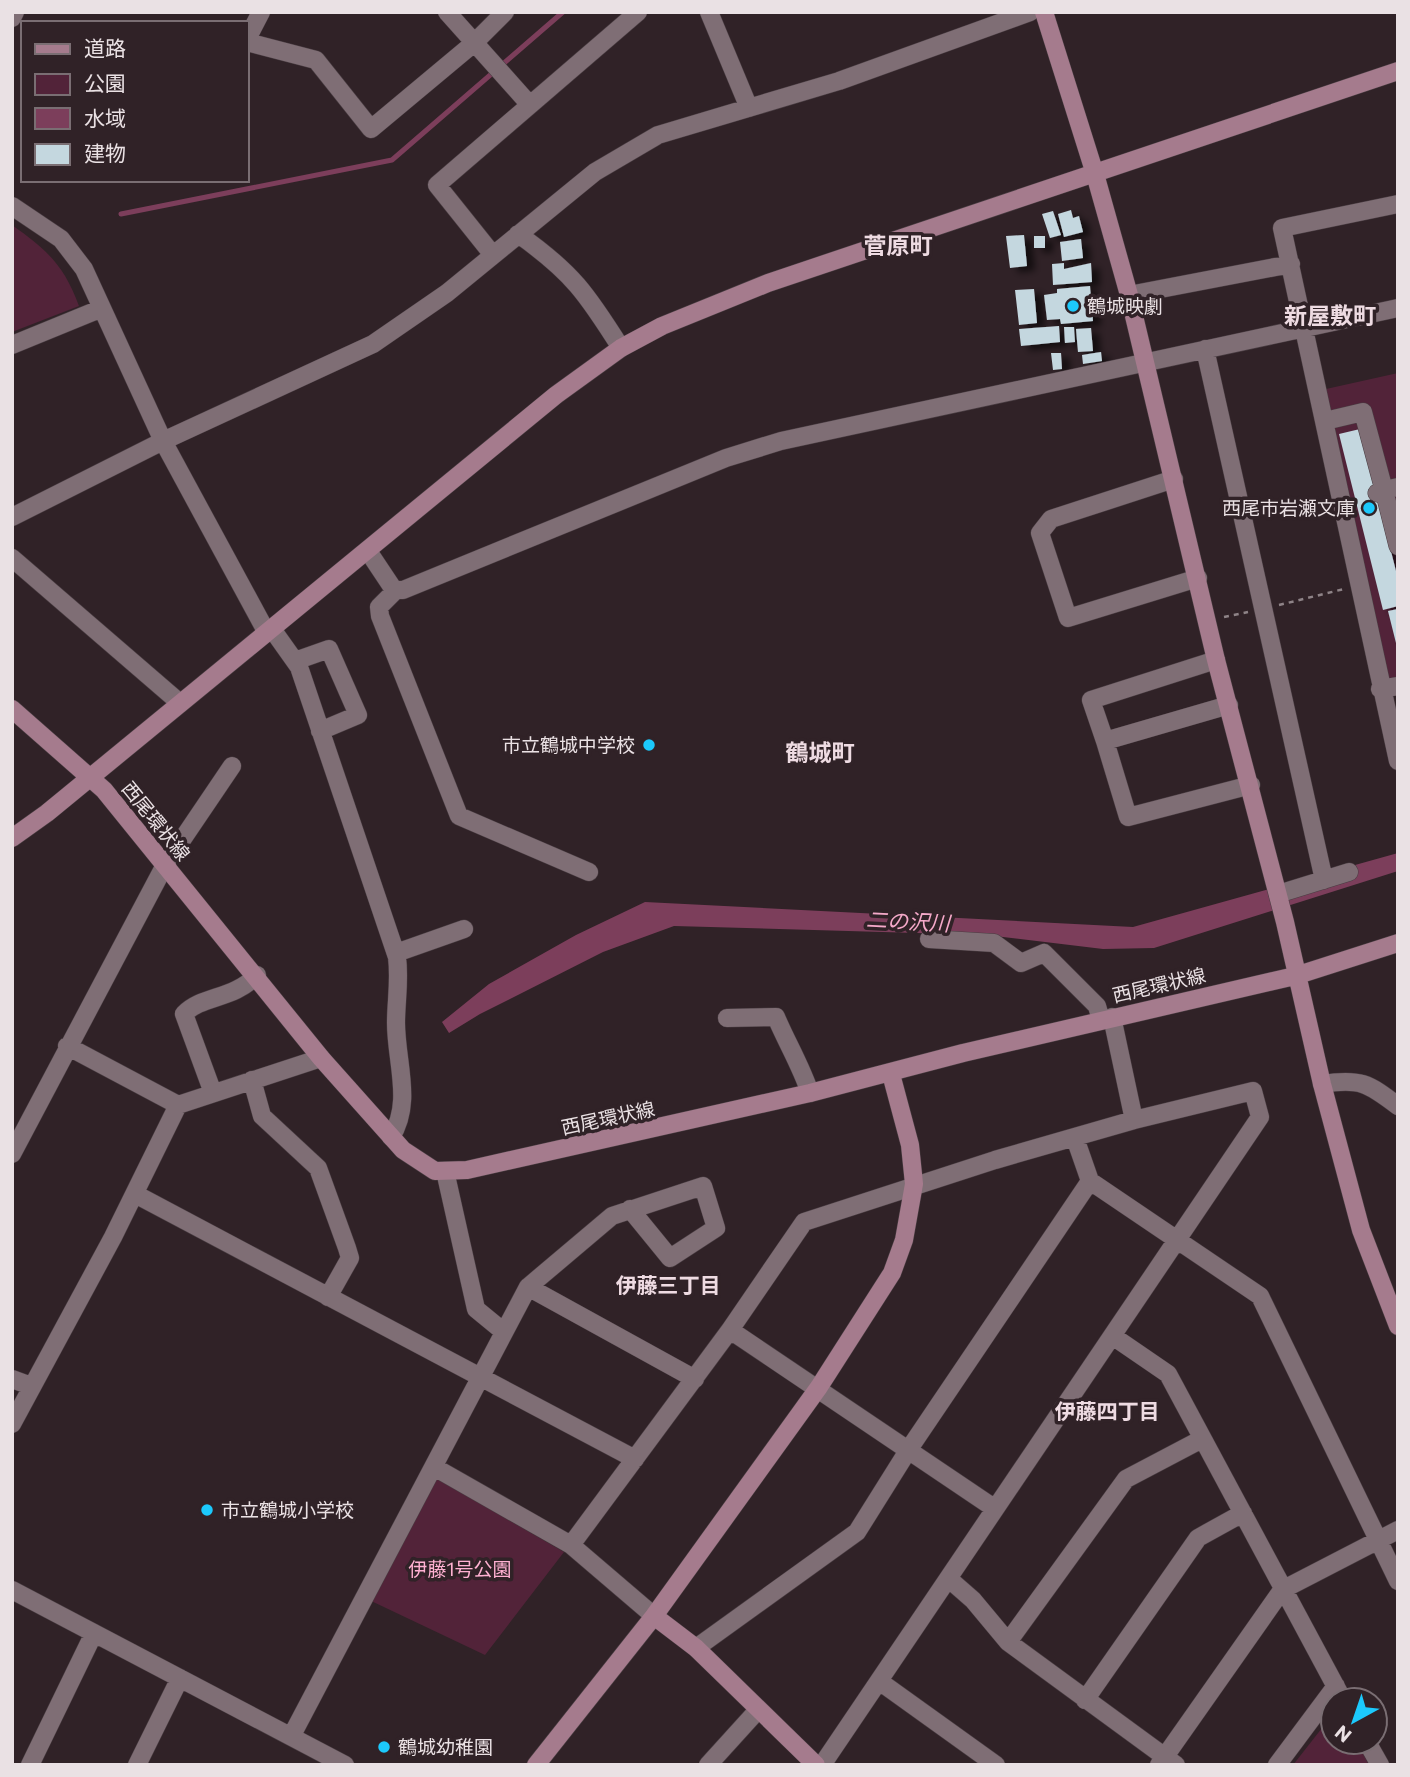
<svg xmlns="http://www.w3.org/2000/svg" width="1410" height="1777" viewBox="0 0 1410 1777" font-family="Commissioner,'Noto Sans JP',sans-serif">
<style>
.green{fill:#522339}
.water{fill:#7c3e5b}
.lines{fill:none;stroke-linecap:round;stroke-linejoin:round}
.stream{stroke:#7c3e5b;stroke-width:5}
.building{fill:#c4d7df;filter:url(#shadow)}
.street-casing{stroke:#4a3e43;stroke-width:19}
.secondary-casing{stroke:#4a3e43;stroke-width:19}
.path{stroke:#8e8387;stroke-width:2.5;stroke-dasharray:5 5;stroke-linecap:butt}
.street{stroke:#7f6e75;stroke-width:18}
.secondary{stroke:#a57b8d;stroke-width:18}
.poi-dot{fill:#1cc9fc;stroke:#302227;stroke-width:2.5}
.labels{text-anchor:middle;stroke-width:7;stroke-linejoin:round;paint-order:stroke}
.poi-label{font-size:19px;fill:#eae1e4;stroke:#302227;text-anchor:start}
.street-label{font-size:19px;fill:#eae1e4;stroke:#302227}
.park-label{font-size:19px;fill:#ffb1d2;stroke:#302227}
.water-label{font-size:21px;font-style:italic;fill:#f5a9c9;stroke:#302227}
.neighbourhood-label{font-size:21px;font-weight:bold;fill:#eedbe2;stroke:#302227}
.quarter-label{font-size:23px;font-weight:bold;fill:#eedbe2;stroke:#302227}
</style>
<defs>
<filter id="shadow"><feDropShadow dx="8" dy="4.5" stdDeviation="3.5" flood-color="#0009"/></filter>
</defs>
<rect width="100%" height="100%" fill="#302227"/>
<path class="green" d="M12,225C47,250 64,265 79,306L12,332Z
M1398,373V679L1388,682L1326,389Z
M431,1475L564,1552L485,1655L367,1599Z
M1333,1714V1742H1357L1369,1765H1293Z"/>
<path class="water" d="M1398,853V871L1154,948L1103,949L986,935L674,926L603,952L480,1014L449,1033L442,1022L489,984L576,935L645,902L1133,927Z"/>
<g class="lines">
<path class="stream" d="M121,214L392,160L563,12"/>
</g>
<path class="building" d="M1071,210L1073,218L1079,216L1083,232L1064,237L1058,214Z
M1053,211L1061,235L1050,238L1042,214Z
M1024,235L1027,266L1010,268L1006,236Z
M1034,236H1045V248H1034Z
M1081,239L1083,258L1062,261L1060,242Z
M1064,263V269L1091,263L1092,282L1053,285L1052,264Z
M1090,286L1093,321L1061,324L1060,319L1047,320L1044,295L1057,293V289Z
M1034,289L1037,323L1019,325L1015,290Z
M1059,326L1060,342L1021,346L1019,329Z
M1064,327H1074L1075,342L1065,343Z
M1091,328L1093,351L1078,352L1076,329Z
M1101,352L1102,361L1083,364L1082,355Z
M1051,353H1061L1062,369L1053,370Z
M1360,429L1398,579V606L1383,610L1339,434Z
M1398,609V647H1397L1388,611Z"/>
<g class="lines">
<g class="street-casing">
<path id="street" d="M447,12L530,105L437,185L493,255
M709,12L749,108
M12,18L15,12
M247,39L261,12
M247,42L316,60L371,129L474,43L505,12
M530,105L638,12
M1398,204L1282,228L1398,761
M12,206L61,239L84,269L163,441L267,633
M518,234C572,272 587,294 621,348
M1129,295L1291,264
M12,345L100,309
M1205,349L1324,880
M1325,421L1363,412L1384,490L1398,487
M1174,479L1051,519L1040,533L1068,618L1198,578
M1377,493L1384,490L1398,546
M12,517L163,441L373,344L447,293L595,172L658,135L839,81L1030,12
M368,551L394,590H403L726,458L781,441L1398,308
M12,558L180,703
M396,590L379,607L380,616L459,816L589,872
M272,629L299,667L397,957C400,981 396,1001 396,1023C396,1062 413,1103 391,1137
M295,661L329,649L358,715L320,731
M1380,689L1398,686
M1229,705L1105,741L1128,817L1251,785
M1105,741L1091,700L1216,660
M1278,894L1349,872
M929,939L994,943L1021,963L1044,953L1097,1006L1101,1020
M396,953L464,929
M1112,1017L1134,1120
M727,1018L776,1017C787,1043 801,1066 810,1093
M67,1046L178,1105
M252,1080L262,1116L318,1168L347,1248L350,1258L328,1297
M1322,1084C1360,1078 1368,1083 1398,1106
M213,1093L184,1014C202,995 233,1000 257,975
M1075,1138L1090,1181L1260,1296L1398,1581
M12,1154L165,865L232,766
M445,1171L476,1309L504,1332
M135,1194L635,1459
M528,1287L695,1379
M730,1330L994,1508
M1114,1337L1168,1374L1343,1700
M12,1379L31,1386
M12,1424L113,1237L178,1105L321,1058
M434,1467L571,1545L654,1616
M571,1545L730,1330L804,1222L995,1160L1134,1120L1253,1091L1260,1117L822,1765
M949,1579L973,1600L1008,1642L1176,1765
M12,1590L345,1765
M1008,1642L1126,1479L1202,1439
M696,1648L857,1532L909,1449L1090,1181
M879,1681L996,1765
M1085,1700L1198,1538L1243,1513
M292,1735L528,1287L612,1216L703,1186L716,1228L670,1258L630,1209
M1367,1742L1380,1765
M30,1765L94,1633
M137,1765L180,1678
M708,1765L757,1711
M1159,1765L1282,1590L1398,1530
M1277,1765L1336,1686"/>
</g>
<g class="secondary-casing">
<path id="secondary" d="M1044,12L1095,174L1129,295L1216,660L1285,922L1322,1084L1361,1230L1398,1326
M12,709L104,790L321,1058L403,1150L435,1171L467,1170L810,1093L963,1053L1295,976L1398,943
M12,838L47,813L556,395L621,348L662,326L768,283L1398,71
M654,1616L696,1648L816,1765
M536,1765L654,1616L819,1387L892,1273L904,1240L914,1184L910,1145L891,1074"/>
</g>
<path class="path" d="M1279,605L1344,589
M1224,617L1248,612"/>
<use href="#street" class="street"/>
<use href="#secondary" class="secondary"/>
</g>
<g class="poi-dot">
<circle cx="1073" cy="306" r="7"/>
<circle cx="1369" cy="508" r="7"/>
<circle cx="649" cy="745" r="7"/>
<circle cx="207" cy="1510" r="7"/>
<circle cx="384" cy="1747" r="7"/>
</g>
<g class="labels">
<g class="poi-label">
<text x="1087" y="313">鶴城映劇</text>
<text x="1355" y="515" text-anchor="end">西尾市岩瀬文庫</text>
<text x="635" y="752" text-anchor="end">市立鶴城中学校</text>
<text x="221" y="1517">市立鶴城小学校</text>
<text x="398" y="1754">鶴城幼稚園</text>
</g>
<g class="street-label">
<text transform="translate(156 821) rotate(51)" y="7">西尾環状線</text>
<text transform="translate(1159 985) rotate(-13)" y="7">西尾環状線</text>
<text transform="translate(608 1118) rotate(-12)" y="7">西尾環状線</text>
</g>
<g class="park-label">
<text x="460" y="1576">伊藤1号公園</text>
</g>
<g class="water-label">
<text transform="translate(908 922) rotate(3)" y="7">二の沢川</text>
</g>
<g class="neighbourhood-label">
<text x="668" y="1293">伊藤三丁目</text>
<text x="1107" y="1419">伊藤四丁目</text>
</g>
<g class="quarter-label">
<text x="898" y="254">菅原町</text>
<text x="1330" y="324">新屋敷町</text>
<text x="820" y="761">鶴城町</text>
</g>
</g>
<rect width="1410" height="1777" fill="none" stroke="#eae1e4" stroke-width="28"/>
<rect x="21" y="21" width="228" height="161" fill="#302227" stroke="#7a6e73" stroke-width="2"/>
<rect x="35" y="44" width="35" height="10" fill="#a57b8d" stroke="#7a6e73" stroke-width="2"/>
<text x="84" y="56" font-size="21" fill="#eae1e4">道路</text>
<rect x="35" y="74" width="35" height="21" fill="#522339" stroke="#7a6e73" stroke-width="2"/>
<text x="84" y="91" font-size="21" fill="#eae1e4">公園</text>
<rect x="35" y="108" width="35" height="21" fill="#7c3e5b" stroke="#7a6e73" stroke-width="2"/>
<text x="84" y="126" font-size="21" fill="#eae1e4">水域</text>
<rect x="35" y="144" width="35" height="21" fill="#c4d7df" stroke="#7a6e73" stroke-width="2"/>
<text x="84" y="161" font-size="21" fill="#eae1e4">建物</text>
<g transform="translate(1354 1721) rotate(220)"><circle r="33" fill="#302227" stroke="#7a6e73" stroke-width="2"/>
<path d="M0-5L12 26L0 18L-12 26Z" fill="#1cc9fc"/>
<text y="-10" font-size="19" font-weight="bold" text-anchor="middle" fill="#eae1e4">N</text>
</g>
</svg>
